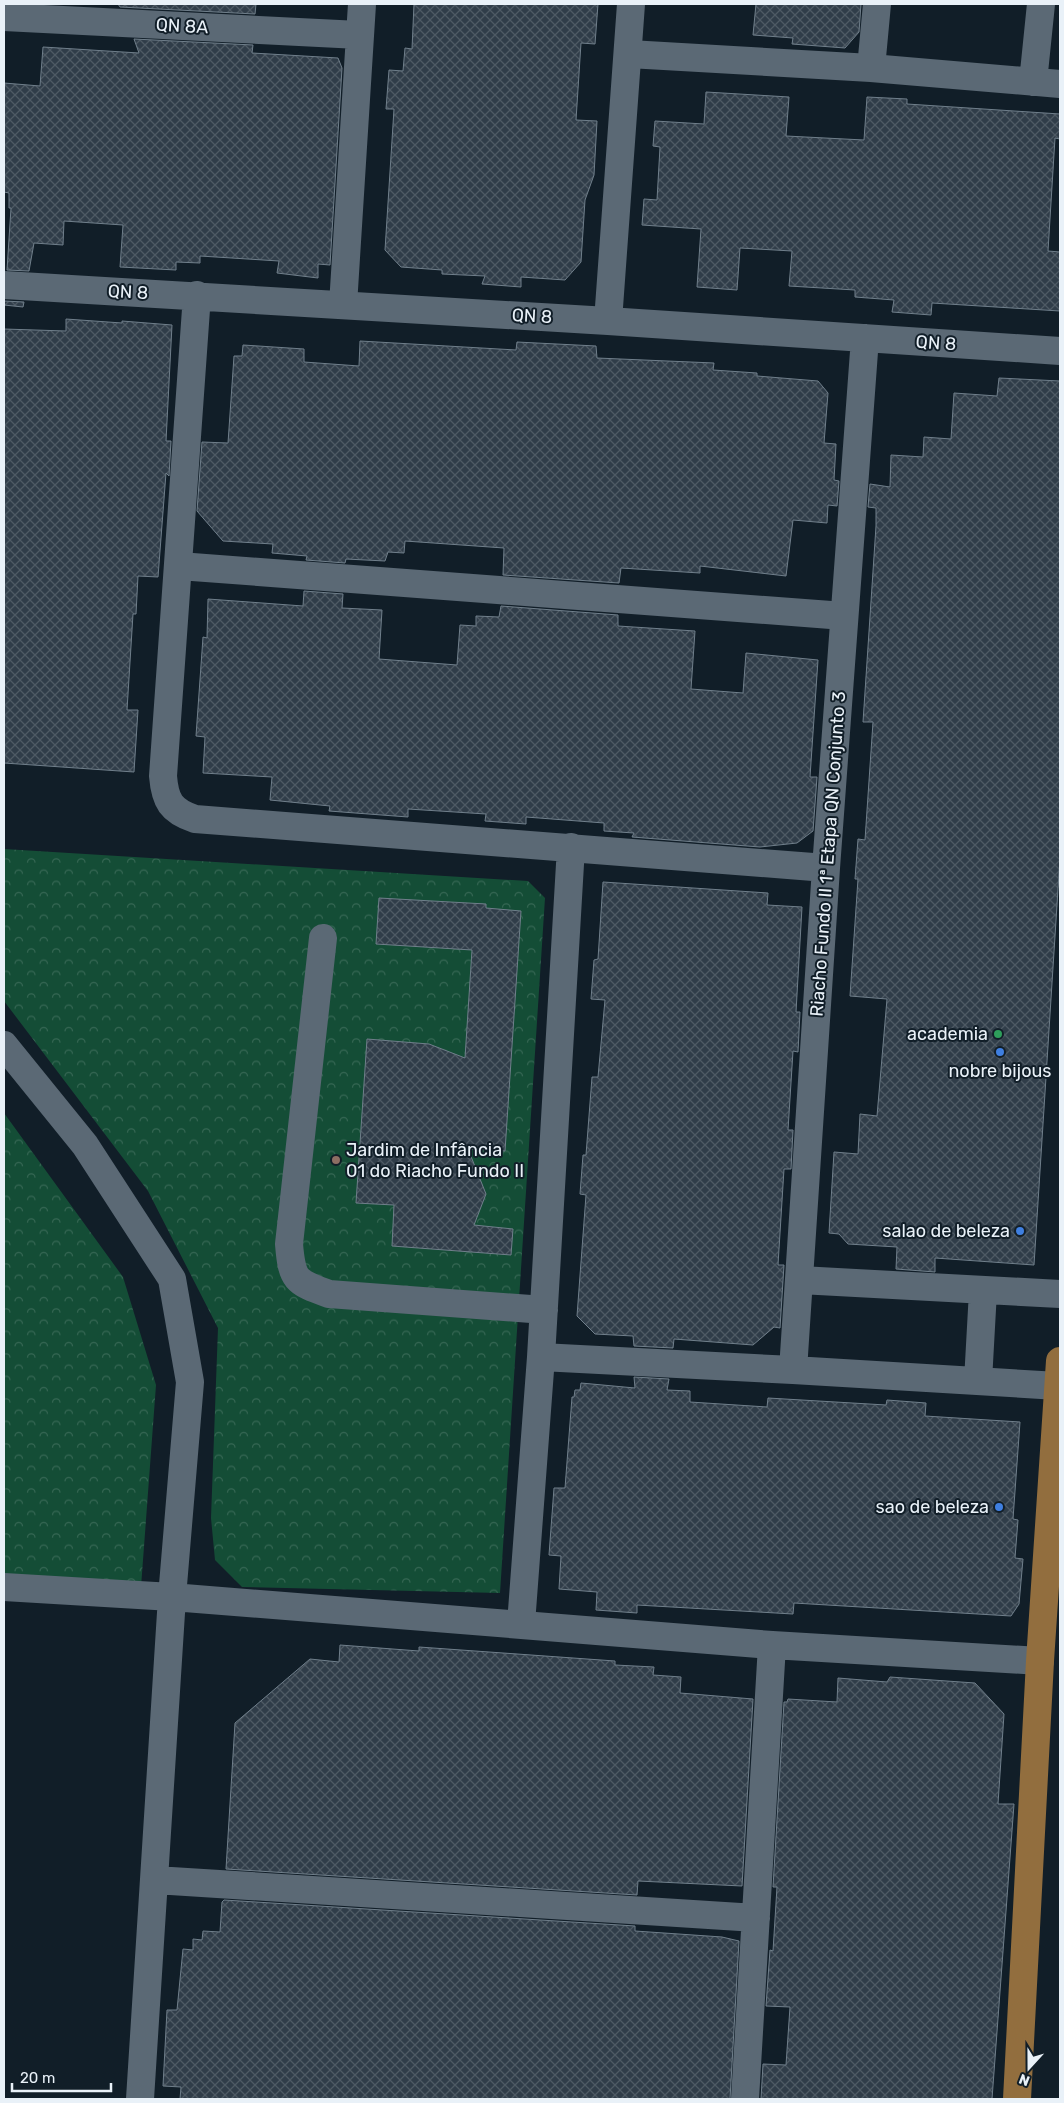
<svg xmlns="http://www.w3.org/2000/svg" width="1064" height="2103" viewBox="0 0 1064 2103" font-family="Rubik,sans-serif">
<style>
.forest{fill:url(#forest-crowns)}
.building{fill:url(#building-cross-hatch);stroke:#707f8b}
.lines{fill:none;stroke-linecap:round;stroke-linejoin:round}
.minor{stroke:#5b6975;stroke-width:28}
.major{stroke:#926e3e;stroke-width:28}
.leisure-dot{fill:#2e9e5b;stroke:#111e28;stroke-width:2}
.shop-dot{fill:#3f7fe0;stroke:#111e28;stroke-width:2}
.education-dot{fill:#8d6e63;stroke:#111e28;stroke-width:2}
.labels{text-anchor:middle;stroke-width:4;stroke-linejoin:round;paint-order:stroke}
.street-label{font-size:18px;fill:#e9f1f8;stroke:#111e28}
.poi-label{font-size:18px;fill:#e9f1f8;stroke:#111e28;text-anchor:end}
</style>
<defs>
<pattern id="forest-crowns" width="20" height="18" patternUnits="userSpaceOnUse" patternTransform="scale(1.25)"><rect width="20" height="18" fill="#144d36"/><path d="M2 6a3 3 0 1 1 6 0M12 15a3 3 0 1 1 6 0" fill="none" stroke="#366754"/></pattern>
<pattern id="building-cross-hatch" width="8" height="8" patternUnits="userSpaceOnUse" patternTransform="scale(1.25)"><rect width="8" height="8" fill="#303d49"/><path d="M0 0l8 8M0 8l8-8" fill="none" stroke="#4e5a64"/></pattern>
</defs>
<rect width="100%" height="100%" fill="#111e28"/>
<path class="forest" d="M4,849L528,881L545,898L500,1593L242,1587L215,1560L211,1518L218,1328L148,1191L4,1001Z
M4,1113L123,1277L156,1385L141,1587L4,1576Z"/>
<path class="building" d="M118,4H256L255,14L120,7Z
M414,4H598L595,44L581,43L576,120L597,121L594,175L585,200L581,262L565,280L521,277V287L482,284L485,276L442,274V270L401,267L385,250L394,109H386L389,70L403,71L405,48L412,49Z
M756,4H861L859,32L845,48L792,44L793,38L753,35Z
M134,39L253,45L252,53L338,58L342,68L330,265L318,264V278L277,273L279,261L200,256V263L176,262V270L120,267L123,225L64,221L63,245L34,243L29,271L7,270L11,208H9V193L4,192V83L40,86L43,47L139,53Z
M706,92L789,97L786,136L864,140L867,97L907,99V104L1060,114V139L1055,138L1048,251L1060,252V311L932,303L931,315L892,312L894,300L855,297V290L789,286L792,251L740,248L737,290L697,287L701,229L642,225L644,199L657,200L660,147L653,146L655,121L704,124Z
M4,301L24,302L23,307L4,305Z
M66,319L122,323V321L172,325L166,441H171L169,476L166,473L158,577L138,576L136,614H133L127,710H138L134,772L4,763V329L66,331Z
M360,341L516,350L517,342L596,346L597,358L714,363L713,370L757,373V376L818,381L828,393L824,443L836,444L834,480L839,481L837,506L828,505L827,523L793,520L786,576L700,566V573L621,568L619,583L503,575L504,548L405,541L404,553L388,552L385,561L346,559L345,563L306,560L307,556L272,553L273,544L223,541L197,511L202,442L228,443L234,356H242L243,345L304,349V362L359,366Z
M999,378L1060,381V858L1034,1265L935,1258V1272L896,1269L897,1247L848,1244L839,1234L829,1233L834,1152L858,1154L860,1114L877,1116L887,999L850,996L858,879H855L858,839L865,840L873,722H863L876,526V508L868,507L870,484L890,487L891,455L923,457L924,437L951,439L954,393L997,396Z
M304,591L343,594L342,608L382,610L379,659L457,665L460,625L476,626V616L499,617L501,606L618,615V626L695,631L691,689L743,693L746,653L818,660L810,777H817L813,831L797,843L760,847L632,837L634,833L604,831V823L526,817V824L485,821L486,814L408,809V817L329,811L330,806L270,800L272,777L203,773L205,737L196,736L203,637L207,638L208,599L303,606Z
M603,882L768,893L767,905L802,907L796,1012H800L798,1052L793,1051L788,1130H793L791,1169H784L778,1265H784L780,1328L774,1327L753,1345L674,1339L673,1348L634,1346L633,1336L595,1334L577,1316L586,1195L580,1194L583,1155H586L592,1077H598L605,1000L591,999L594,960L598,959Z
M379,898L486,904V908L521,911L505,1151L468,1149L486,1194L474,1225L513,1229L511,1255L392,1246L394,1205L356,1203L367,1039L429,1044L465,1058L472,950L376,944Z
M634,1377L669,1379L667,1390L690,1391V1402L767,1407L768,1398L886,1405L887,1400L926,1403L925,1416L1020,1422L1013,1519L1018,1520L1015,1558L1023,1559L1019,1604L1011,1616L794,1603L793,1614L637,1605V1613L596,1610L597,1592L559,1589L561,1556L549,1555L554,1488H565L572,1397H574L575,1390H580L581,1383L635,1388Z
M340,1645L419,1651V1647L615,1661V1665L654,1667L653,1675L681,1677L680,1693L753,1699L742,1886L638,1881L637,1895L226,1869L235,1723L310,1659L339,1662Z
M890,1677L975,1683L1004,1714L998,1804H1014L992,2099H761L763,2064L786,2065L790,2007L766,2006L770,1950L773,1951L777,1887H773L784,1702H787L788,1699L837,1702L838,1678L887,1682Z
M224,1900L635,1926V1931L722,1937L739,1941L730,2099H180L181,2087L163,2086L167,2010H177L183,1949L193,1950V1939L202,1940L203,1931L220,1932L222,1902Z"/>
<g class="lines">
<path class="minor" d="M4,17L359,35
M629,54L871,68L1060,84
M871,68L877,4
M1033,82L1041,4
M4,285L608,321L1060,351
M197,295L163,776C165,801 171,811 195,819L826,868
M343,305L362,4
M608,321L631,4
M179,566L844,616
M323,938L289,1244C292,1280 295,1282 329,1294L544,1310
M4,1045L85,1145L172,1279L190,1382L172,1597L140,2099
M800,1280L1060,1294
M541,1357L793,1370L1058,1386
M793,1370L826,868L865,338
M978,1381L983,1291
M4,1587L172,1597L772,1645L1040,1661
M521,1624L541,1357L571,847
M155,1880L756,1918
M745,2099L772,1645"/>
<path class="major" d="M1017,2099L1040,1661L1060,1361"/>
</g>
<circle class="leisure-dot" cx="998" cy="1034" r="5"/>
<g class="shop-dot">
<circle cx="1000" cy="1052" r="5"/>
<circle cx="1020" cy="1231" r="5"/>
<circle cx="999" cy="1507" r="5"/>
</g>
<circle class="education-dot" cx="336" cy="1160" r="5"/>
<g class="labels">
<g class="street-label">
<text transform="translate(182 26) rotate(3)" y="6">QN 8A</text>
<text transform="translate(128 292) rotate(3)" y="6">QN 8</text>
<text transform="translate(532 316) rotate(3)" y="6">QN 8</text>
<text transform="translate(936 343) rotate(4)" y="6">QN 8</text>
<text transform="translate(828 854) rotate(-86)" y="6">Riacho Fundo II 1ª Etapa QN Conjunto 3</text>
</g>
<g class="poi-label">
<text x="988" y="1040">academia</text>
<text x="1000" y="1077" text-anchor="middle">nobre bijous</text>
<text x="346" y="1156" text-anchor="start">Jardim de Infância<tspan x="346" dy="21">01 do Riacho Fundo II</tspan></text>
<text x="1010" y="1237">salao de beleza</text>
<text x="989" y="1513">sao de beleza</text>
</g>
</g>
<rect width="1064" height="2103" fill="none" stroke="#e9f1f8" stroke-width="10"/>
<g transform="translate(1029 2068) rotate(201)" stroke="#111e28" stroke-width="4" paint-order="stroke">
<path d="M0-4L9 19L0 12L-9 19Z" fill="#e9f1f8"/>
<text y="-8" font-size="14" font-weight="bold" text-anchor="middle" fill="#e9f1f8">N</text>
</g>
<path d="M12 2083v8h99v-8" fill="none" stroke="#e9f1f8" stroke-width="2.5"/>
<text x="20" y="2083" font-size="15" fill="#e9f1f8" stroke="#111e28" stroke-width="4" paint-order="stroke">20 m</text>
</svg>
